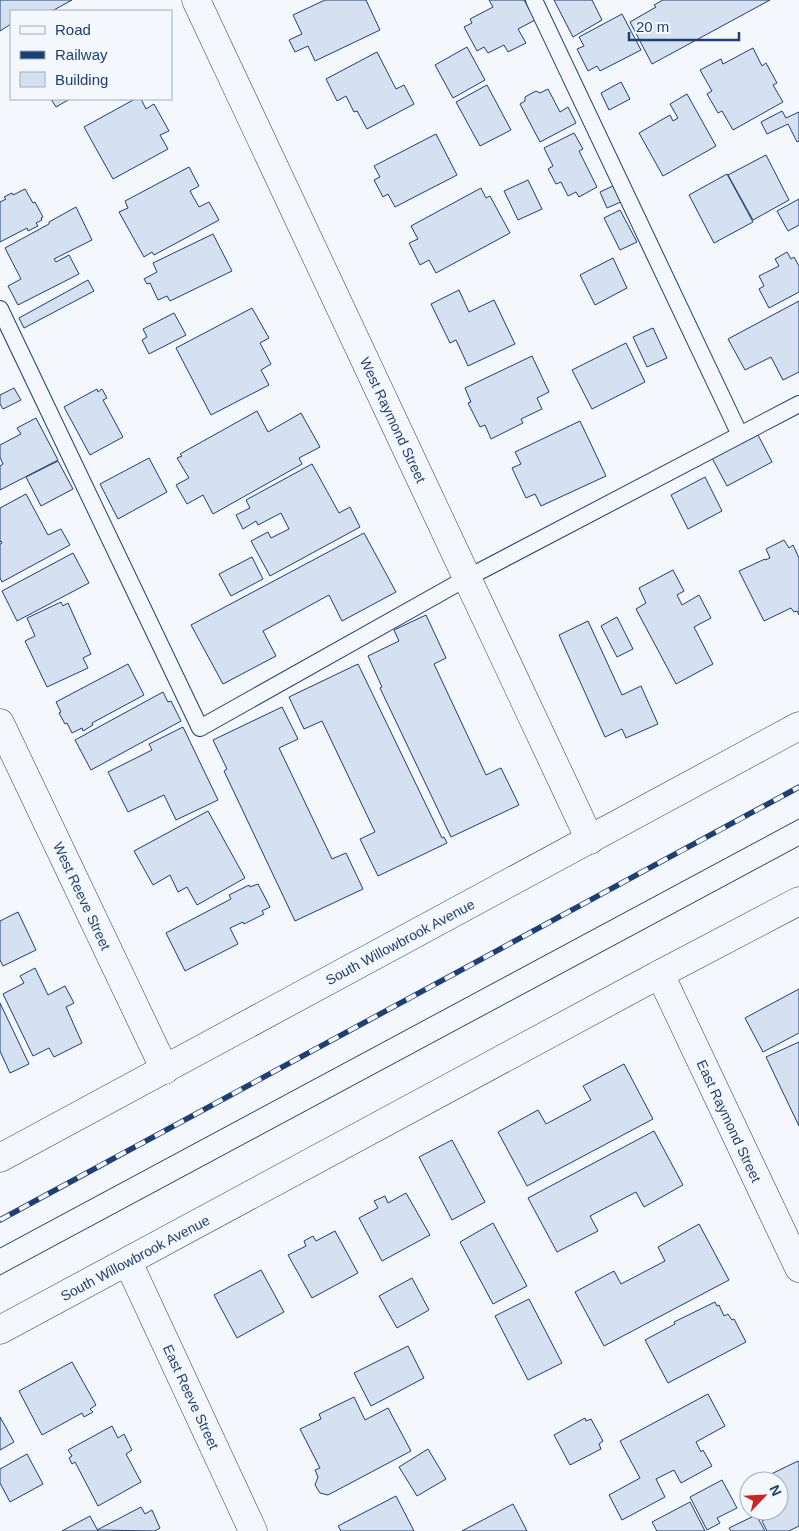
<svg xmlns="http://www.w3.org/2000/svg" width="799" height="1531" viewBox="0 0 799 1531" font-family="Helvetica,sans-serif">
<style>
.building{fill:#d5e0f0;stroke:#1d3f73}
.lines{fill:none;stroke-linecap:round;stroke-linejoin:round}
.service-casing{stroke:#1d3f73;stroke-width:18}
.minor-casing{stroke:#1d3f73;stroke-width:29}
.tertiary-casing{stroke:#1d3f73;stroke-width:29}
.service{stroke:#f4f7fb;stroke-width:16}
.minor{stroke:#f4f7fb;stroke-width:28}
.tertiary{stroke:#f4f7fb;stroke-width:28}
.tram{stroke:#1d3f73;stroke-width:1}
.rail-casing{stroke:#1d3f73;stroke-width:5.5}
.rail{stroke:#f4f7fb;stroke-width:4;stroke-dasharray:11;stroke-linecap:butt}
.labels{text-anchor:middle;stroke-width:4;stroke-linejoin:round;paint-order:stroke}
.street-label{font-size:14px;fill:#1d3f73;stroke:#f4f7fb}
</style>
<rect width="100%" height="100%" fill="#f4f7fb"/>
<path class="building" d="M0,0H72L52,11H11V24L0,31Z
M325,0H366L380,30L315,61L308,46L295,52L289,40L302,34L293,15Z
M489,0H524L535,20L518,29L526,43L508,52L504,45L488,53L484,47L477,51L464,27L472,23L470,19L493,7Z
M554,0H592L602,20L573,37Z
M663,0H770L652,64L630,22L656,7L654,5Z
M622,14L641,50L600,71L597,66L588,71L577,49L584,46L579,37Z
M467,47L485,80L453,98L435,65Z
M753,48L762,66L766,63L777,83L773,85L783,102L733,130L722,111L718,113L707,94L712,91L700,70L721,59L723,64Z
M377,52L396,89L404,85L414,104L367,129L357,111L354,112L346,96L337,101L326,79Z
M621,82L630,99L609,110L601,93Z
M487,85L511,130L480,146L456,102Z
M548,89L560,112L568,107L576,123L540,142L520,104L525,101V97L536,91L540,93Z
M687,94L716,146L663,176L639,133L670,115L673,121L678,118L670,104Z
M51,99H70L56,107Z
M135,99H141L146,109L154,104L169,131L160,135L168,149L113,179L84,127Z
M782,111L786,118L799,112V141L797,142L788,124L767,134L761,122Z
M574,133L583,149L579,151L597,187L579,197L576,192L568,196L561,182L556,184L548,169L553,166L544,148Z
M436,134L457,175L395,207L388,194L383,197L374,180L380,177L374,166Z
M766,155L789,200L753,220L728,175Z
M189,167L199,186L190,191L199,207L209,202L219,220L154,255L152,252L144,257L119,212L128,208L125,201Z
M727,174L753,222L714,243L689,195Z
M528,180L542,209L518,220L504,191Z
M615,185L623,201L607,208L600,192Z
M481,188L486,198L490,196L510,233L436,273L429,260L420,265L409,243L418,239L411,226Z
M25,189L33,203L35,202L43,217L41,218L42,220L36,223L38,226L28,231L27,228L0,242V202L6,199L4,197L12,193L13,195Z
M799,199V225L788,231L777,211Z
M76,207L92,240L54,259L56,262L69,255L79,274L18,305L8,286L21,279L5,248L49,224V222Z
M620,210L637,242L620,250L604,218Z
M213,234L232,271L170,301L167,296L158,300L150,283L147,284L144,279L157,272L153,263Z
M787,252L791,259L794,257L799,266V292L769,308L759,289L764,286L759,276L779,266L775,259Z
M613,258L627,288L595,305L580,275Z
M88,280L94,291L24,328L19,318Z
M459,290L469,312L494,300L515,344L468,366L456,340L450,343L431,304Z
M799,301V372L783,380L771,357L745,370L728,339Z
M252,308L269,338L260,343L271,364L261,370L269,385L211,415L176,348Z
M174,313L186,335L149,354L142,340L147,337L143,329Z
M653,328L667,358L647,367L633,337Z
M626,343L645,382L592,409L572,370Z
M532,356L549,392L537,398L542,409L521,419L523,423L491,439L485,425L480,427L468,403L471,402L465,388Z
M14,388L21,400L3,409L0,404V395Z
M97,389L98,392L102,389L107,398L103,400L123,437L90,455L64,407Z
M257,411L268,432L301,413L320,447L299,458L302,464L213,514L203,495L187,504L176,485L189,478L177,458L182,456L180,454Z
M36,418L58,460L0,490V466L3,464L0,457V445L21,434L17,428Z
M580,421L606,476L541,506L535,494L526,498L512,468L521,464L515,452Z
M758,435L772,462L727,486L712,458Z
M149,458L167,492L118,519L100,484Z
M58,461L73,489L41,506L26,477Z
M312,464L339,513L350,507L360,527L270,576L251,541L268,532L271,538L289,529L281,513L258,525L256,521L243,529L236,515L250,508L246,500Z
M705,477L722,511L688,529L671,495Z
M26,494L48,535L61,529L70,545L2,582L0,578V544L2,543L1,541L0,542V508Z
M364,533L396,592L342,621L329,595L263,631L276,656L223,684L191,625Z
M784,540L789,548L793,545L799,558V615L797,611L794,612L791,608L764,621L739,571L765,559V560L770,558L766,549Z
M73,553L89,583L17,621L2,591Z
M252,557L263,579L231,596L219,574Z
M673,570L684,591L677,595L682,605L699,595L711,618L694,627L713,664L676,684L636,609L646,603L639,588Z
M61,602L63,606L68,603L91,654L83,658L88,668L47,687L25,641L35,636L27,618Z
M426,615L446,658L434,664L486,775L501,768L519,805L451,837L380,688L382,687L368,656L399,641L394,630Z
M617,617L633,649L617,657L601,626Z
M588,621L622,695L641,686L658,724L626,738L622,729L605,737L559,635Z
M128,664L144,695L92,723L93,725L83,731L82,728L72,733L67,723L65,724L59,713L61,712L56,702Z
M358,664L442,838L444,837L447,843L378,876L360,839L375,832L322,721L304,729L289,697Z
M163,692L168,702L171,701L181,721L91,770L75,740Z
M282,707L298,739L279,748L332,859L346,853L363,889L295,921L224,771L227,769L213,740Z
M183,727L218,800L176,820L164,795L128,812L108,772L152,750L149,744Z
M208,811L245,878L197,905L187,887L178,892L170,875L153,885L134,851Z
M258,884L270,907L262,911L264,914L244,924L243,922L230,928L238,944L185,971L166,933L231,899L229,895L249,885L250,887Z
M18,912L36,950L3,966L0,960V921Z
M35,968L48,995L65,986L74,1003L66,1007L82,1043L54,1057L49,1048L33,1056L3,994L24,983L20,976Z
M799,989V1033L763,1052L745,1018Z
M0,1003L29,1064L10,1073L0,1051Z
M799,1042V1126L766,1057Z
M624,1064L653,1119L527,1186L498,1132L538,1110L546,1124L591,1100L583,1086Z
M654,1131L683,1185L644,1207L636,1192L590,1216L598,1231L557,1252L528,1198Z
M452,1140L485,1202L452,1220L419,1157Z
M406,1193L430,1235L382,1261L359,1218L378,1208L374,1201L385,1196L388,1203Z
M493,1223L527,1286L493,1304L460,1242Z
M699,1224L729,1280L604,1346L575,1292L614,1271L621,1284L665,1261L658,1247Z
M335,1231L358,1273L312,1298L288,1255L306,1246L304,1241L313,1236L316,1241Z
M261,1270L284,1312L237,1338L214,1295Z
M412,1278L429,1310L397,1328L379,1296Z
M529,1299L562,1363L528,1380L495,1316Z
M715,1302L717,1306L719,1305L724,1316L728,1314L732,1320L734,1319L746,1342L668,1383L645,1340L675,1324L674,1322Z
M408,1346L424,1378L371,1406L354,1373Z
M72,1362L96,1405L90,1409L93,1412L84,1417L82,1413L42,1435L19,1391Z
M708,1394L725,1426L696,1442L701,1452L703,1450L712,1466L681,1483L674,1470L656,1479L665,1497L622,1520L609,1495L640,1478L620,1441Z
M354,1397L365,1420L388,1408L411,1451L328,1495L320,1493L315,1485L318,1477L315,1470L320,1468L300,1429L321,1419L319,1414Z
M0,1417L14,1442L0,1450Z
M585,1418L586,1421L591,1419L603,1441L599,1444L601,1449L570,1465L554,1435Z
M112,1426L118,1438L124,1434L132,1450L126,1454L141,1482L98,1506L75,1462L72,1464L69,1458L72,1456L68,1450Z
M428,1449L446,1479L417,1496L399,1467Z
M27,1454L43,1484L10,1502L0,1483V1469Z
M798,1461L799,1463V1526L789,1531H767L762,1521L783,1510L779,1503V1481H767L765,1477Z
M722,1480L737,1508L717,1518L720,1523L707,1530L690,1497Z
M396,1496L414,1531H341L338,1526Z
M690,1502L705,1531H657L652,1522Z
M513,1504L527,1531H462Z
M141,1507L145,1514L152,1510L160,1528L155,1531L97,1530Z
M756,1515L765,1531H731L729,1528Z
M90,1516L98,1531H62Z"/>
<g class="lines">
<g class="service-casing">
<path id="service" d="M534,0L740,435
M0,309L200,728L467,578L799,404"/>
</g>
<g class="minor-casing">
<path id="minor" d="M196,0L590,840
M0,723L165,1070
M660,974L799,1268
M128,1262L253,1531"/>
</g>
<g class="tertiary-casing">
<path id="tertiary" d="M0,1158L799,726
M0,1330L660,974L799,901"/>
</g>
<use href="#service" class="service"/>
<use href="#minor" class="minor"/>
<use href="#tertiary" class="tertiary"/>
<path class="tram" d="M0,1248L799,819
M0,1275L799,846"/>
<g class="rail-casing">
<path id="rail" d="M0,1220L799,787"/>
</g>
<use href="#rail" class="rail"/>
</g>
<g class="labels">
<g class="street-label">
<text transform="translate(393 420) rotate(65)" y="5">West Raymond Street</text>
<text transform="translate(82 896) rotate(65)" y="5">West Reeve Street</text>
<text transform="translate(400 942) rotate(-28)" y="5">South Willowbrook Avenue</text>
<text transform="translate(729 1121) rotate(65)" y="5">East Raymond Street</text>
<text transform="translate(135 1258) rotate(-28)" y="5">South Willowbrook Avenue</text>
<text transform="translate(191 1397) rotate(65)" y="5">East Reeve Street</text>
</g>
</g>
<rect x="10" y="10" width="162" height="90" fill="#f4f7fb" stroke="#9eadc5"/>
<rect x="20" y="26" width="25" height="8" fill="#f4f7fb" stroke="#9eadc5"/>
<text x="55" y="35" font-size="15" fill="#1d3f73">Road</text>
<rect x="20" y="51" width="25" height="8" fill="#1d3f73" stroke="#9eadc5"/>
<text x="55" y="60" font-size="15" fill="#1d3f73">Railway</text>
<rect x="20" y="72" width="25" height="15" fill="#d5e0f0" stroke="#9eadc5"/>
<text x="55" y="85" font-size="15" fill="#1d3f73">Building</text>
<g transform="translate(764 1496) rotate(65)"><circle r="24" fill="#f4f7fb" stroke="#9eadc5"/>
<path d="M0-4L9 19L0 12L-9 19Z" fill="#c62828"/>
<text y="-8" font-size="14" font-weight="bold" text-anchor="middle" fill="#1d3f73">N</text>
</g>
<path d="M629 32v8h110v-8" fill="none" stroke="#1d3f73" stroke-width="2.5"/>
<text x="636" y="32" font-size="15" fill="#1d3f73" stroke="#f4f7fb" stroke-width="4" paint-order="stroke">20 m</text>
</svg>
